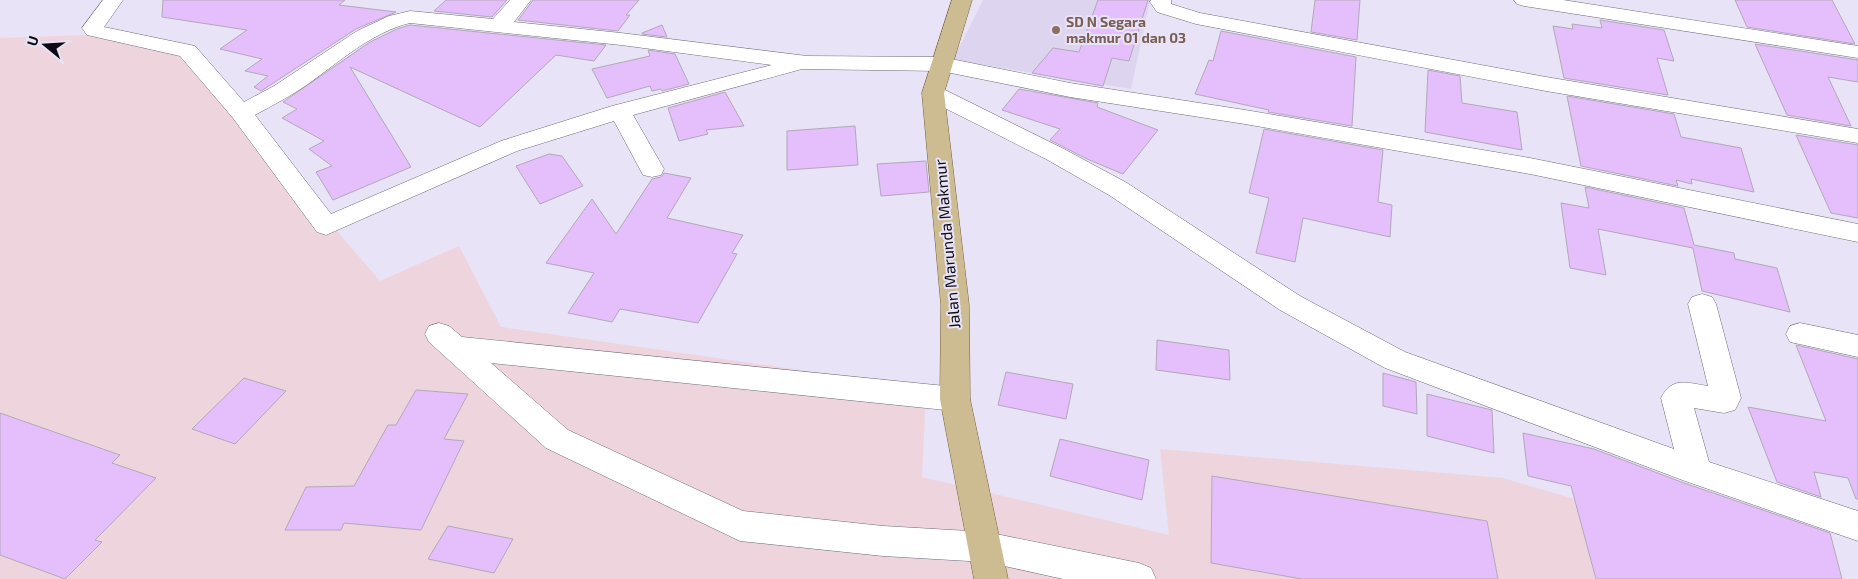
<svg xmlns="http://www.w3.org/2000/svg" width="1858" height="579" viewBox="0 0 1858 579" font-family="'Exo 2',sans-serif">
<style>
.built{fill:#ddd5ef}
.industrial{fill:#eed5dd}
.building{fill:#e5bffc;stroke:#b2a8b9}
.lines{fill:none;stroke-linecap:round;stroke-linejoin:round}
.minor-casing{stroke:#6f6a7a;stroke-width:1}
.major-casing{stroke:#746135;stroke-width:1}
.minor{fill:#fff;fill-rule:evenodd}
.major{fill:#cdbc92;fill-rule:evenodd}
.education-dot{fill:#8d6e63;stroke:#e8e3f6;stroke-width:2}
.labels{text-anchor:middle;stroke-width:4;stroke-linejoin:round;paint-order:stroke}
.far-education-label{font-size:14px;font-weight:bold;fill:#785e54;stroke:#e8e3f6;text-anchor:start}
.street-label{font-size:16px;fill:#0d0b11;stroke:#e8e3f6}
</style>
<rect width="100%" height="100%" fill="#e8e3f6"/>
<path class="built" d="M983,0H1150L1131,89L953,60Z"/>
<path class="industrial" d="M86,35L183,52L380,281L459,246L501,327L926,388L922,477L1169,535L1160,449L1503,478L1847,579H0V38Z"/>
<path class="building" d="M163,0H345L339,5L396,12L356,29L261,91L254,87L268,76L245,71L262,59L220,49L247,30L162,17Z
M446,0H507L492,17L434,11Z
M533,0H639L626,15H630L618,31L518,20Z
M1098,0H1148L1129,61L1112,58L1103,86L1032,73L1053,48L1079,52Z
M1315,0H1360L1357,40L1311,32Z
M1735,0H1832L1855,44L1747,27Z
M1600,20L1664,30L1674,61L1657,58L1668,95L1564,78L1553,26L1573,29L1572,24L1602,28Z
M410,25L606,45L594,61L556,55L480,127L350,67L411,167L333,200L316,172L332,166L309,149L324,141L282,118L297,109L283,102L370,42L397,29Z
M662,25L667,37L642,34V33Z
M1221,31L1356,57L1352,126L1268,112L1269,110L1195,94L1209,60L1213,61Z
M1755,44L1858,60V82L1828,77L1851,126L1787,115Z
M648,50L675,54L689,84L662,91L661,89L652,91L650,86L607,98L592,69L650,56Z
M1428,70L1460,76L1462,103L1517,112L1522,150L1425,132Z
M1019,89L1098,103L1097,107L1158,130L1123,174L1087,159L1050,140L1060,129L1002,110Z
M725,92L744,126L706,130L708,134L679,141L668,108Z
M1567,96L1674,114L1681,137L1741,148L1754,192L1691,179L1692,184L1676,180L1678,186L1581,166Z
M855,126L858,165L787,170V131Z
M1264,129L1383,150L1378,202L1392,205L1390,237L1303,218L1295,262L1256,253L1269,198L1249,193Z
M1796,135L1858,145V218L1831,213Z
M549,154L562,156L583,186L540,204L516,166Z
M926,161L929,192L881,196L877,164Z
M664,173L691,178L667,218L743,235L732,253L737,254L698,323L620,309L612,322L568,313L594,273L546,263L592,199L616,234L652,179L661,177Z
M1585,187L1684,208L1694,245L1734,253L1735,259L1777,268L1790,312L1702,291L1693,248L1598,229L1606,275L1570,268L1561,203L1589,208Z
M1157,340L1229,350L1230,380L1156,370Z
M1796,345L1858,359V499H1856L1848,478L1814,472L1821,497L1777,482L1748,407L1826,421Z
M1006,372L1073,384L1066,419L998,405Z
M1383,373L1416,382L1417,414L1383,406Z
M244,378L286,391L235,444L192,429Z
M416,390L468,394L444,439L464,441L421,530L344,523L341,530H285L306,487L354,486L388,425H396Z
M1427,394L1492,410L1494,453L1427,436Z
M0,413L120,455L112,463L156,478L95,540L102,542L65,579L0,555Z
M1523,433L1594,449L1684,483L1830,533L1842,579H1596L1571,486L1528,476Z
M1060,439L1149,460L1142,500L1050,476Z
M1212,476L1487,521L1498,579H1302L1211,563Z
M448,526L513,539L494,573L428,559Z"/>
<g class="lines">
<g class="minor-casing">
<path id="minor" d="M103,0H123L104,27L195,46L244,102L274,86L357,31L389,16L410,11L493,19L510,0H531L514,22L621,33L807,56L941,57L1070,83L1245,110L1530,158L1858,224V242L1530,174L1245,124L1070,97L941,71L802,69L633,115L664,169L661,175L652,177L643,175L614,121L517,151L326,235L317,232L233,118L180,56L87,35L82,28ZM410,23L621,45L772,65L612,106L501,141L331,214L255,115C273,105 291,96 308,84C339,62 372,32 410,23Z
M1151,0H1171V4L1200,13L1546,77L1858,129V143L1546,91L1196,24L1157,12L1150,2Z
M1514,0H1563L1858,46V58L1524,6L1517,4Z
M933,86L941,88L1064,149L1127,183L1300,296L1405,352L1674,449L1661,398C1672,376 1687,383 1708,386L1688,304L1692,297L1702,294L1712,297L1716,304L1741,398L1735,410L1724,413L1694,408L1709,462L1858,511V541L1685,481L1385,368L1280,310L1109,195L1046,159L925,98L922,93L925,88Z
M439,323L449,326L462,337L955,387L966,390L970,399L966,408L955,411L491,363L568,430L743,511L883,526L986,532L1139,563L1151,568L1156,579H1063L986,562L883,556L740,541L546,448L429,342L425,334L429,326Z
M1800,323L1858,335V357L1790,342L1786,334L1790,326Z"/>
</g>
<g class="major-casing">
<path id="major" d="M952,0H972L944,93L969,305L970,399L1008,579H974L940,399L941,305L922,93Z"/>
</g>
<use href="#minor" class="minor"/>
<use href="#major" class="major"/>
</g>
<circle class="education-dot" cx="1056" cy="30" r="5"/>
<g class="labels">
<g class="far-education-label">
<text x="1066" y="27">SD N Segara<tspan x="1066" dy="16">makmur 01 dan 03</tspan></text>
</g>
<g class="street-label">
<text transform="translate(947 244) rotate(-95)" y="6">Jalan Marunda Makmur</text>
</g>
</g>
<g transform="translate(45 45) rotate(288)" stroke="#e8e3f6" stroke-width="4" paint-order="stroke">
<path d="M0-4L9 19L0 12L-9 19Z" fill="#0d0b11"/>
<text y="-8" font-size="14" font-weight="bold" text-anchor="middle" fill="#0d0b11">U</text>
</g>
</svg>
